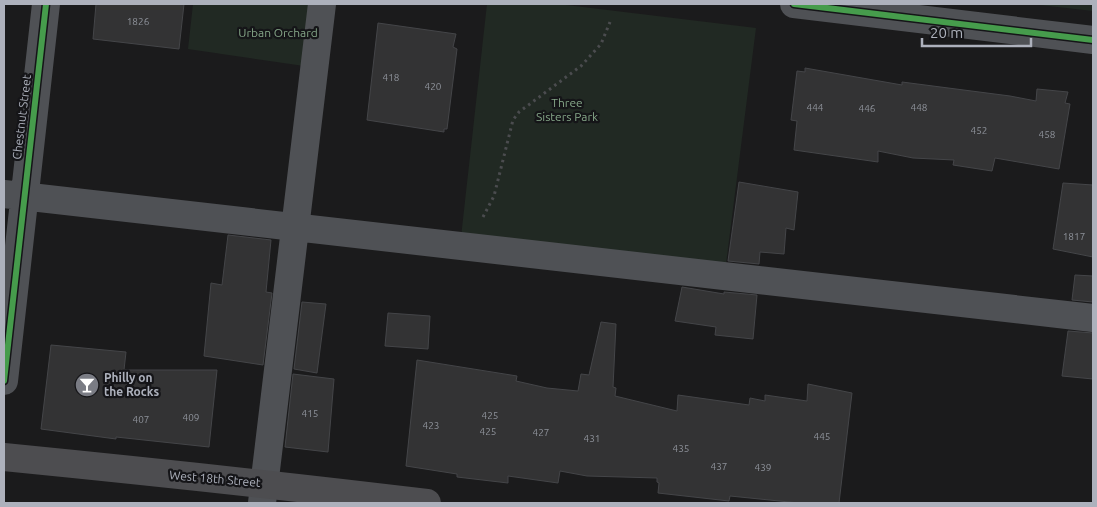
<svg xmlns="http://www.w3.org/2000/svg" width="1097" height="507" viewBox="0 0 1097 507" font-family="Ubuntu,sans-serif">
<style>
.green{fill:#212923}
.building{fill:#333334;stroke:#444548}
.lines{fill:none;stroke-linecap:round;stroke-linejoin:round}
.path{stroke:#4b4c4f;stroke-width:3;stroke-dasharray:2.5 4;stroke-linecap:butt}
.minor{stroke:#4f5155;stroke-width:28}
.major{stroke:#4d4d50;stroke-width:28}
.cycleway-casing{stroke:#151518;stroke-width:9}
.cycleway{stroke:#469c4c;stroke-width:6}
.labels{text-anchor:middle;stroke-width:4.5;stroke-linejoin:round;paint-order:stroke}
.number-label{font-size:10px;fill:#8e929a}
.park-label{font-size:12px;fill:#85a688;stroke:#151518}
.street-label{font-size:12px;fill:#adb1bc;stroke:#151518}
.poi-label{font-size:12px;font-weight:bold;fill:#adb1bc;stroke:#151518;text-anchor:start}
</style>
<rect width="100%" height="100%" fill="#1b1b1c"/>
<path class="green" d="M193,4H311L304,66L188,49Z
M487,4H558L756,28L726,264L461,237Z
M1031,4H1093V11Z"/>
<path class="building" d="M96,4H184L179,49L93,39Z
M378,23L456,34L453,47L457,49L447,129H444V132L367,120Z
M805,68L902,85V82L1010,96L1036,101L1037,89L1068,92L1065,103L1070,104L1059,169L995,158L992,171L953,165L954,160L913,158L878,151V162L794,150L797,121L791,120L797,71L805,72Z
M739,182L798,192L794,230L786,228L784,254L760,252L759,264L728,261Z
M1063,183L1093,185V257L1053,249Z
M228,235L271,240L266,292L272,293L263,365L204,356L211,283L222,285Z
M1075,275L1093,276V302L1072,300Z
M682,287L724,294V292L757,295L753,339L715,335L716,327L675,321Z
M302,302L326,304L317,373L294,369Z
M388,313L430,316L428,349L385,346Z
M601,322L616,324L613,387L616,388L615,396L677,411L678,395L749,405L750,398L765,401V395L807,401L808,384L852,393L839,503H799L730,496L729,501L658,493L659,483L657,482V478L587,476L560,471L558,483L508,476V483L457,477V474L406,466L417,360L517,376L516,381L547,388L578,391L581,374L589,375Z
M1068,331L1093,333V379L1062,376Z
M51,345L126,352L124,370H217L209,447L116,437V439L41,429Z
M293,374L334,379L328,452L285,447Z"/>
<g class="lines">
<path class="path" d="M483,217L494,196L513,120L519,112L581,66L601,44L610,22"/>
<path class="minor" d="M794,4L1093,40
M4,194L1093,318
M4,381L46,4
M262,503L322,4"/>
<path class="major" d="M4,457C145,471 286,486 427,503"/>
<g class="cycleway-casing">
<path id="cycleway" d="M794,4L1093,40
M4,381L46,4"/>
</g>
<use href="#cycleway" class="cycleway"/>
</g>
<defs>
<g id="bar-disc" transform="scale(1.25)"><circle r="9.5" fill="#7a7c84" stroke="#151518"/><path d="M-6-5H6L.8 .8V4.5H3.5V6h-7V4.5H-.8V.8Z" fill="#fff"/></g>
</defs>
<g fill-rule="evenodd">
<use href="#bar-disc" x="87" y="385"/>
</g>
<g class="labels">
<g class="number-label">
<text x="138" y="25">1826</text>
<text x="391" y="81">418</text>
<text x="433" y="90">420</text>
<text x="815" y="111">444</text>
<text x="919" y="111">448</text>
<text x="867" y="112">446</text>
<text x="979" y="134">452</text>
<text x="1047" y="138">458</text>
<text x="1074" y="240">1817</text>
<text x="310" y="417">415</text>
<text x="490" y="419">425</text>
<text x="191" y="421">409</text>
<text x="141" y="423">407</text>
<text x="431" y="429">423</text>
<text x="488" y="435">425</text>
<text x="541" y="436">427</text>
<text x="822" y="440">445</text>
<text x="592" y="442">431</text>
<text x="681" y="452">435</text>
<text x="719" y="470">437</text>
<text x="763" y="471">439</text>
</g>
<g class="park-label">
<text x="278" y="37">Urban Orchard</text>
<text x="567" y="107">Three<tspan x="567" dy="14">Sisters Park</tspan></text>
</g>
<g class="street-label">
<text transform="translate(22 117) rotate(-83)" y="4">Chestnut Street</text>
<text transform="translate(215 479) rotate(5)" y="4">West 18th Street</text>
</g>
<g class="poi-label">
<text x="104" y="382">Philly on<tspan x="104" dy="14">the Rocks</tspan></text>
</g>
</g>
<rect width="1097" height="507" fill="none" stroke="#adb1bc" stroke-width="10"/>
<path d="M922 38v8h109v-8" fill="none" stroke="#adb1bc" stroke-width="2.5"/>
<text x="930" y="38" font-size="15" fill="#adb1bc" stroke="#151518" stroke-width="4" paint-order="stroke">20 m</text>
</svg>
